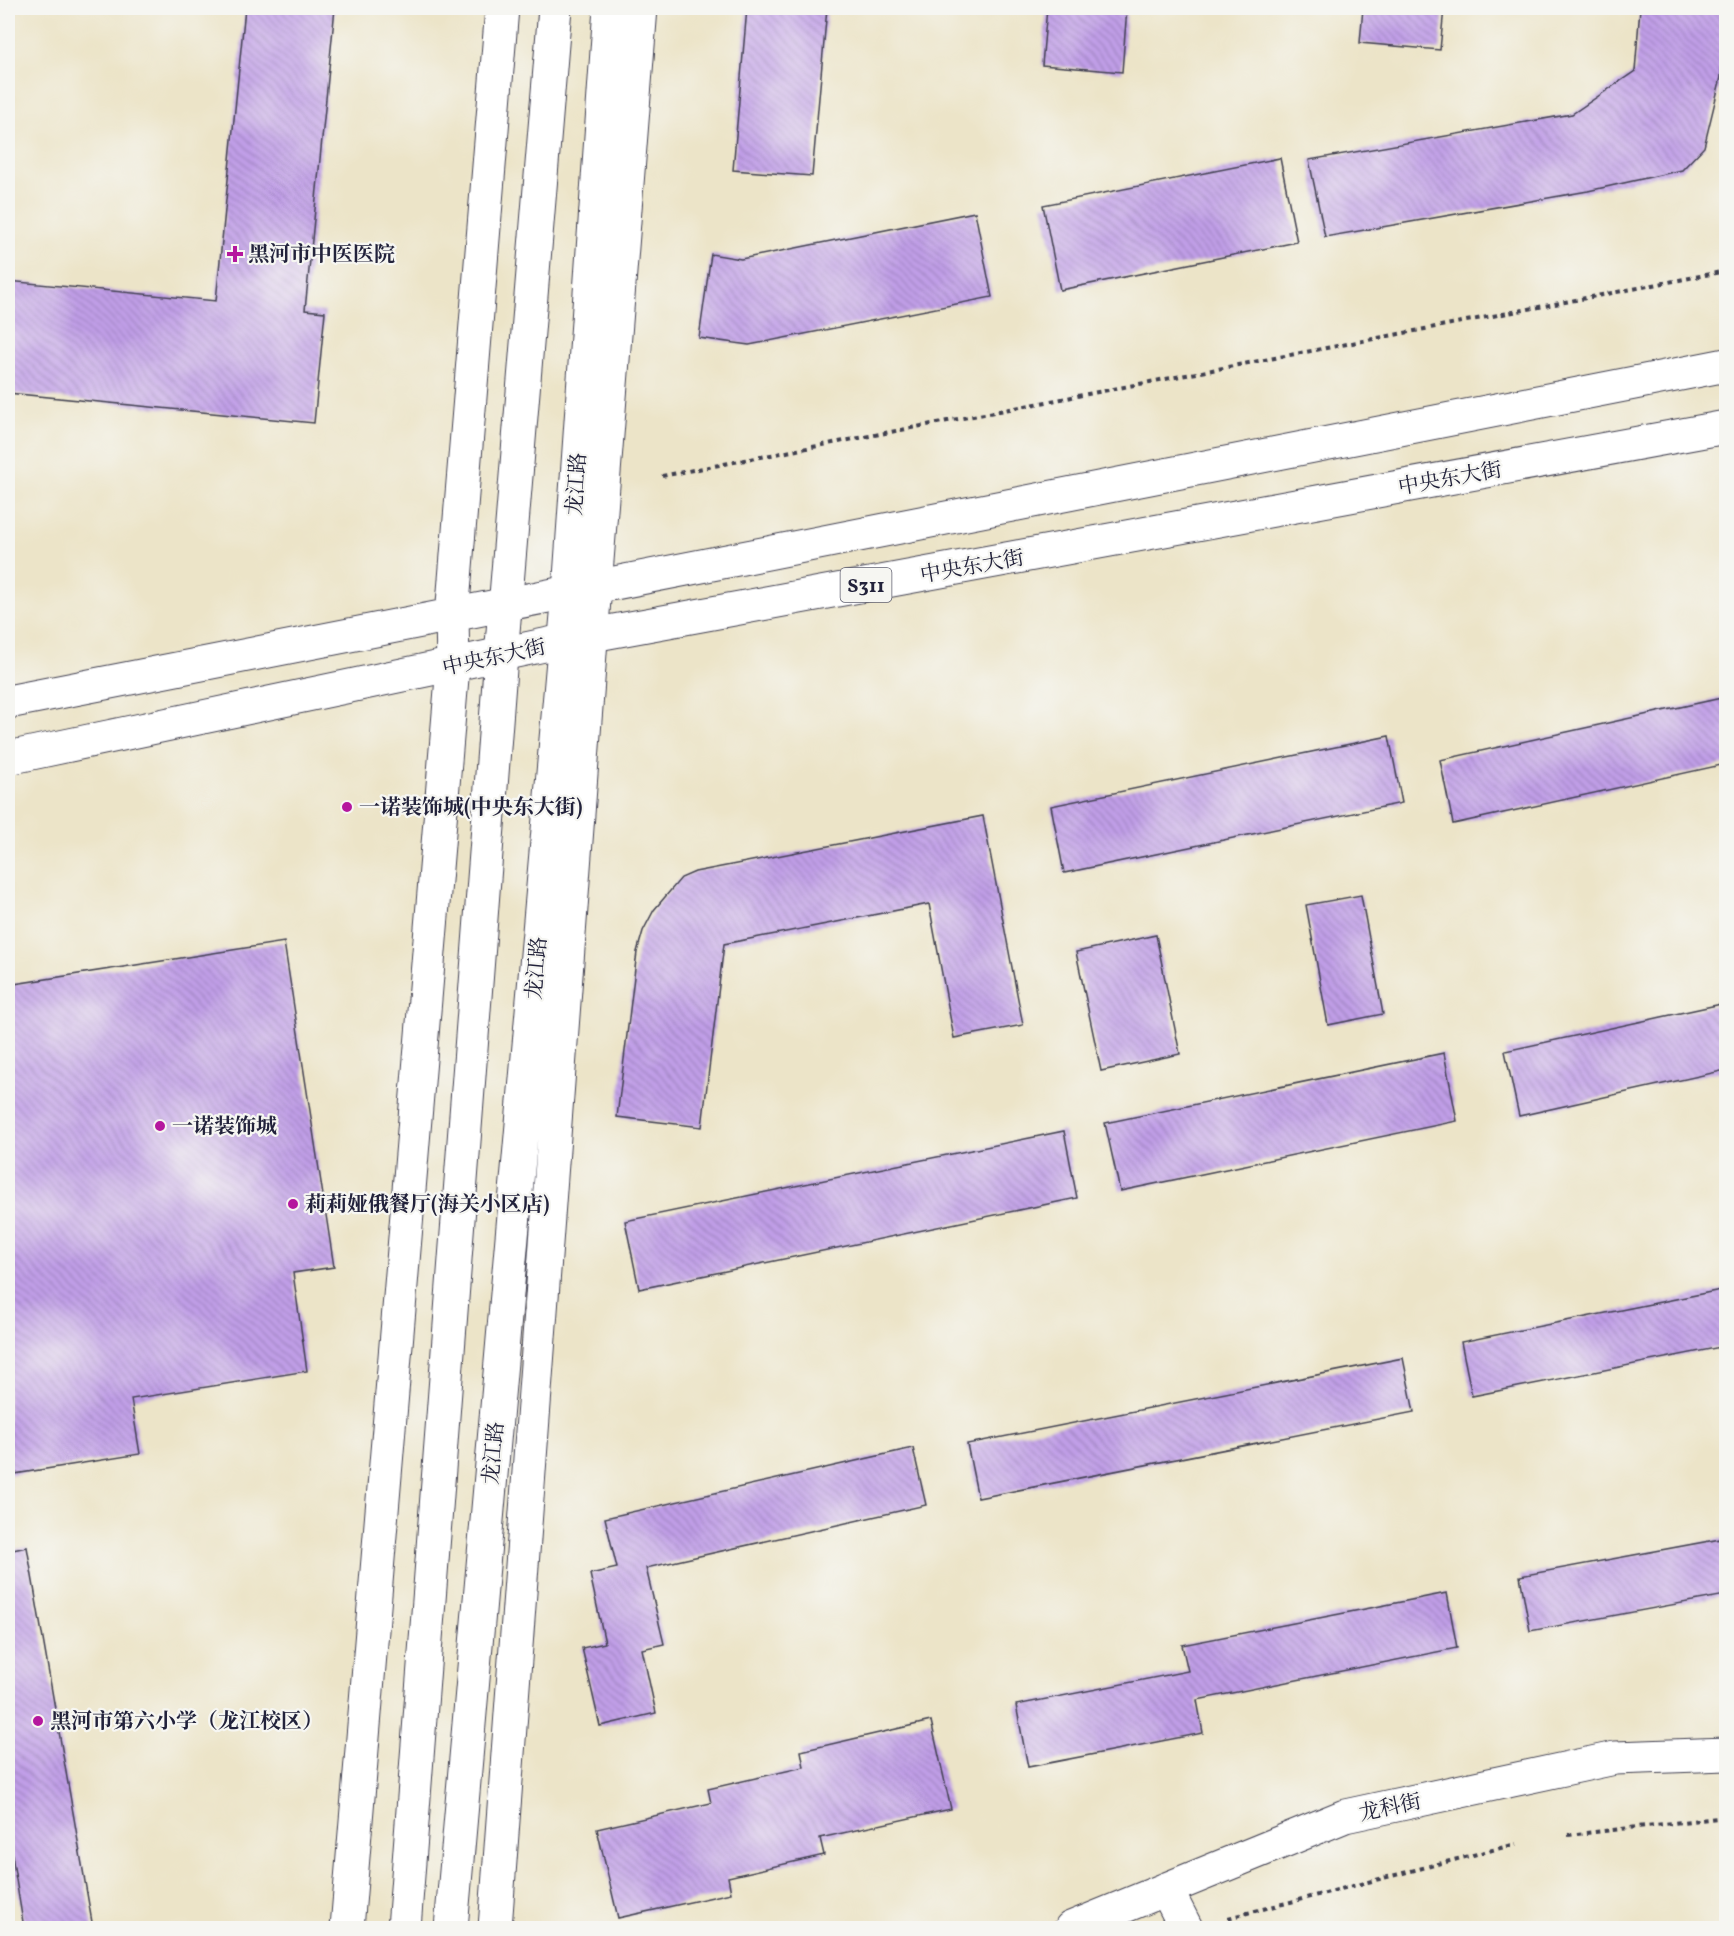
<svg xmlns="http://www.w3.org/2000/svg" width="1734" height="1936" viewBox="0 0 1734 1936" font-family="Vollkorn,'Noto Serif SC',serif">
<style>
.building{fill:url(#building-back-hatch)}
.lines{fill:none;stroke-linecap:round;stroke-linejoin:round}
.minor-casing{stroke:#403f50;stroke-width:35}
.major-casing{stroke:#403f50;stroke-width:35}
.path{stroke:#403f50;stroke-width:4;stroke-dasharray:4.5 4.5;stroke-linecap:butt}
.minor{stroke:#fff;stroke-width:33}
.major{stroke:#fff;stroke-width:33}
.poi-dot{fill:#b5179e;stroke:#f6f6f2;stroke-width:2}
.labels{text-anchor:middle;stroke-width:4.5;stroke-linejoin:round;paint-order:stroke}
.shield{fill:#f6f6f2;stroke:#626272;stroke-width:1.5}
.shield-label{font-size:20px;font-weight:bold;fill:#22223b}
.poi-label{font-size:21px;font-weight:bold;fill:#22223b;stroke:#f6f6f2;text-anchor:start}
.street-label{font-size:21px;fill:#22223b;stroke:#f6f6f2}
</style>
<defs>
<pattern id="building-back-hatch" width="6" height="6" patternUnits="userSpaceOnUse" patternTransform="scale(1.5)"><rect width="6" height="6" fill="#c19fe8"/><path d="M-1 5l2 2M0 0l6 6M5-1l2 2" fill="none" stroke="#9c81bd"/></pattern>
</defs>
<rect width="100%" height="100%" fill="#f6f6f2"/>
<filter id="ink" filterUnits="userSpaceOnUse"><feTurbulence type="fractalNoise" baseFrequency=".0167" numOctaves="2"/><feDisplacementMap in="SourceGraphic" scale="12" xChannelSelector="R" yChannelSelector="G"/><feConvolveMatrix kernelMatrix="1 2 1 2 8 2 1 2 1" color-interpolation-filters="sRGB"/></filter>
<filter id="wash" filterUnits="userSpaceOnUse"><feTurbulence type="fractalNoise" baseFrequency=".008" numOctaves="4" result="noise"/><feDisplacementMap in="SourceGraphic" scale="24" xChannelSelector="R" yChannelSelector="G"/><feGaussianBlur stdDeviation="1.35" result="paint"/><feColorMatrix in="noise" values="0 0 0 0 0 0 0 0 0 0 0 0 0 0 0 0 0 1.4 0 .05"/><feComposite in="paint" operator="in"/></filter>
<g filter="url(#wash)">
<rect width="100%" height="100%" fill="#ece4c8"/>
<g id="blocks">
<path class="building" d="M245,8H335L305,310L325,312L314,423L8,393V281L216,301Z
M747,8H827L812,176L733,170Z
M1047,8H1127L1122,72L1042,65Z
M1363,8H1444L1440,50L1360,43Z
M1640,8H1726L1721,77L1704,147L1682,170L1588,191L1325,237L1309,160L1572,114L1635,71Z
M1280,158L1297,242L1060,290L1043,205Z
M975,212L992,297L749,345L699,338L711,254L741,259Z
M8,235L13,236L9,280H8Z
M1726,697V764L1453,824L1440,760Z
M1389,736L1402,803L1064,873L1051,806Z
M983,816L1023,1025L954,1038L929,904L724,944L702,1127L617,1117L637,952L643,931L654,910L681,878L695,872Z
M1361,895L1383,1014L1328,1025L1306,905Z
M1156,935L1180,1054L1101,1071L1076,952Z
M284,942L334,1267L293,1273L307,1371L131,1399L140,1454L8,1475V985Z
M1726,1003V1070L1519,1116L1505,1051Z
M1444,1053L1457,1121L1120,1191L1105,1123Z
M1064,1131L1077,1198L639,1289L625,1221Z
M1726,1289V1346L1472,1396L1461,1342Z
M1403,1358L1414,1412L978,1498L967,1444Z
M913,1448L926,1505L646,1568L664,1644L642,1649L656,1713L600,1726L582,1648L605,1643L590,1574L617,1568L605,1518Z
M1726,1538V1595L1530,1631L1520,1576Z
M27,1547L93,1928H24L8,1831V1551Z
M1447,1593L1457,1648L1197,1700L1203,1733L1028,1767L1016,1705L1188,1671L1182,1645Z
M931,1721L951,1809L820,1838L824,1855L728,1877L731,1893L618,1918L597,1829L711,1803L708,1789L804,1767L801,1751Z"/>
</g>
</g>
<g filter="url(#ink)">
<use href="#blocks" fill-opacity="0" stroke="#403f50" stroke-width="1.5"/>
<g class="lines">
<g class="minor-casing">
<path id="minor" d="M1166,1889L1186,1928
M347,1928L453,666L452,616L502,8
M404,1928L501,656L555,8
M451,1928L569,592L610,8
M495,1928L595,586L641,8
M1071,1928L1345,1816L1615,1758L1726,1754"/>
</g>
<g class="major-casing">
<path id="major" d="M8,702L1726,365
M8,758L592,635L1726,427"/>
</g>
<path class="path" d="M662,476L1726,271
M1568,1835L1726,1817
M1228,1918L1516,1844"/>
<use href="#minor" class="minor"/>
<use href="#major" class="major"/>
</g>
</g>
<g class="poi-dot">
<path d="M232 245h6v6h6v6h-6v6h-6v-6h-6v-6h6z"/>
<circle cx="347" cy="807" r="6"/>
<circle cx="160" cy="1126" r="6"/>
<circle cx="293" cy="1204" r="6"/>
<circle cx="38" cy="1721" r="6"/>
</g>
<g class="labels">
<rect class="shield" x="840.5" y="568" width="51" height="34" rx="4.5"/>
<g class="shield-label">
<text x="866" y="592">S311</text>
</g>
<g class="poi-label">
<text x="248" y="261">黑河市中医医院</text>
<text x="359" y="814">一诺装饰城(中央东大街)</text>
<text x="172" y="1133">一诺装饰城</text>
<text x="305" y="1211">莉莉娅俄餐厅(海关小区店)</text>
<text x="50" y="1728">黑河市第六小学（龙江校区）</text>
</g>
<g class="street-label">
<text transform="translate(1450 478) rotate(-10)" y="7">中央东大街</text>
<text transform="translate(576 484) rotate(-86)" y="7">龙江路</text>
<text transform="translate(972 566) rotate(-10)" y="7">中央东大街</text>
<text transform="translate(494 657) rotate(-12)" y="7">中央东大街</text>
<text transform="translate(536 968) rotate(-85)" y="7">龙江路</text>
<text transform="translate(493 1453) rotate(-85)" y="7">龙江路</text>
<text transform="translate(1390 1807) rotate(-12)" y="7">龙科街</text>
</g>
</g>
<rect width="1734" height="1936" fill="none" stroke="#f6f6f2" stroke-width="30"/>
</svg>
